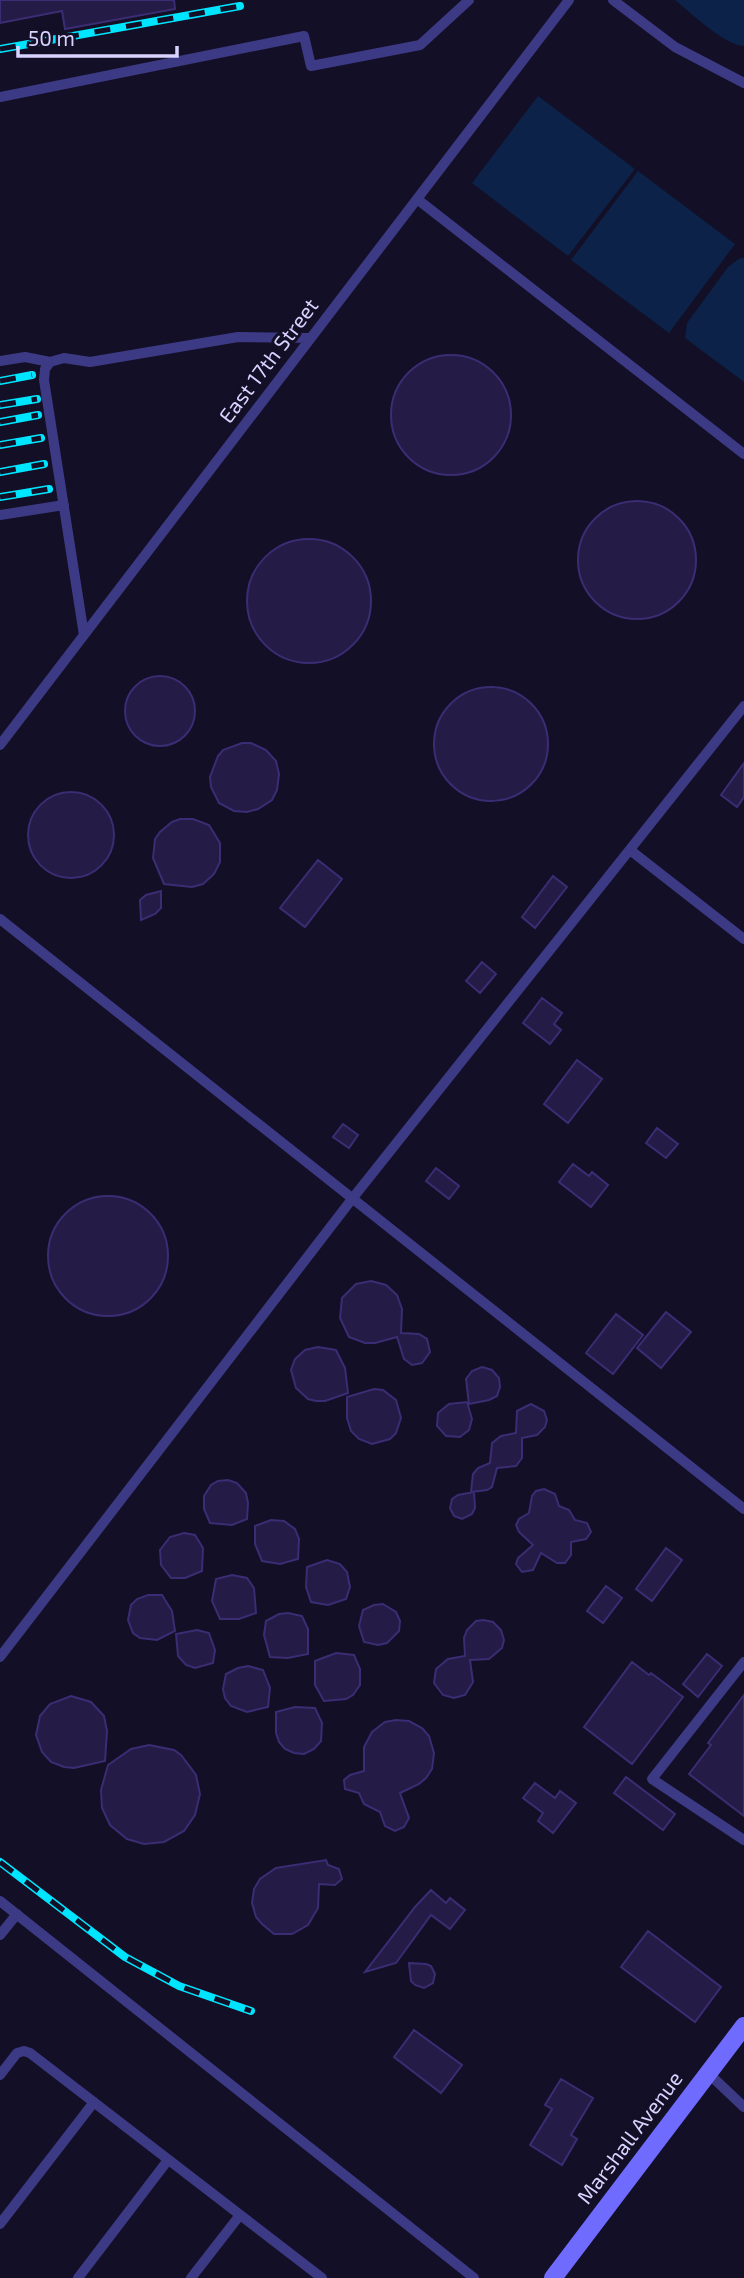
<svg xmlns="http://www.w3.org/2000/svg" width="744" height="2278" viewBox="0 0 744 2278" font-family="'Exo 2',sans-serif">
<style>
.water{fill:#0c2248}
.building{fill:#241b47;stroke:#3b2d73;stroke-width:2}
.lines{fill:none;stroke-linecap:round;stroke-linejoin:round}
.lane{stroke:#3d3a85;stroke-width:10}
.secondary{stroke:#6f6bff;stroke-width:18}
.rail-casing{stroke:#00e5ff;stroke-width:8}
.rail{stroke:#130f26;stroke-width:5;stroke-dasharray:16;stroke-linecap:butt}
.labels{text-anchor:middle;stroke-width:6;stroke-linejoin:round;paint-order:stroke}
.street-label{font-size:21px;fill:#d9d4ff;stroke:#130f26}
</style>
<rect width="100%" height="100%" fill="#130f26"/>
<path class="water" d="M675,0H744V46C725,46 690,12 675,0Z
M538,96L635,169L568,256L472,183Z
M638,171L735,244L669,333L571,260Z
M740,258H744V382L685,338L687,323L728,267Z"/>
<path class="building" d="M0,0H174L175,9L65,29L62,11L0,23Z
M391 415a60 60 0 1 1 120 0a60 60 0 1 1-120 0Z
M578 560a59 59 0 1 1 118 0a59 59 0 1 1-118 0Z
M247 601a62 62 0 1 1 124 0a62 62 0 1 1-124 0Z
M125 711a35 35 0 1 1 70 0a35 35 0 1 1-70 0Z
M434 744a57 57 0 1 1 114 0a57 57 0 1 1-114 0Z
M242,743H251L266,750L276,761L279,774L277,790L272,800L258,809L247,812L234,811L219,803L211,787L210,777L218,756L223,750Z
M744,763V797L737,807L721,795Z
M28 835a43 43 0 1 1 86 0a43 43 0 1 1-86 0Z
M180,819H193L209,825L220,843V862L214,874L203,884L192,887L164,884L153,858L155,839L160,832L172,822Z
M318,860L342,879L305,927L280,908Z
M553,876L567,887L535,928L522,917Z
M161,891V908L155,914L141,920L140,900L146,895Z
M482,962L496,974L480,993L466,981Z
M542,998L562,1013L554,1024L561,1030L550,1044L523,1023Z
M577,1060L602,1079L568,1123L544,1104Z
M343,1124L358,1135L349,1148L333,1137Z
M657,1128L678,1144L666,1158L646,1143Z
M573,1164L589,1176L592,1172L608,1185L591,1207L559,1182Z
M436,1168L459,1186L449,1199L426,1181Z
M48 1256a60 60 0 1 1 120 0a60 60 0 1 1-120 0Z
M371,1281L386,1285L397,1295L402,1309L401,1333L419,1334L427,1339L430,1352L422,1363L412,1365L404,1359L397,1337L375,1343H365L349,1337L340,1318L342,1298L356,1284Z
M666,1312L691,1332L661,1368L637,1348Z
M616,1314L643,1335L613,1374L586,1353Z
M318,1347L336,1350L345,1368L348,1393L325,1401H316L308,1399L296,1388L291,1370L295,1359L305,1350Z
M482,1367L492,1370L499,1378L500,1387L497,1396L489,1400L469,1404L466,1379L472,1371Z
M374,1389L383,1390L396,1400L401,1418L396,1433L390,1439L372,1444L359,1439L351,1431L347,1418V1397Z
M467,1402L472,1419L469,1430L460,1437L446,1436L437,1426L438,1413L449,1404Z
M531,1404L544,1411L547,1420L545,1427L537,1435L522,1438V1458L516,1466L497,1468L492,1487L487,1490L471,1492L473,1474L478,1468L490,1463L492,1443L501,1436L516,1433L517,1411Z
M228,1480L237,1483L246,1493L248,1503L247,1519L232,1525L210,1523L204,1509V1496L211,1485L218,1481Z
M544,1489L555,1494L559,1506L569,1510L575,1520L587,1523L591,1532L586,1539L571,1542V1555L565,1563H557L541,1553L533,1570L522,1572L516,1564L518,1558L533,1545L519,1532L516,1525L519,1519L529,1513L532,1496L536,1491Z
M474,1492L475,1508L472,1514L462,1519L454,1516L450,1508L452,1499L458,1495Z
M271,1520L284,1521L295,1529L299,1539L298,1559L280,1564L262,1561L255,1544V1526Z
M184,1533L195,1535L203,1548L202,1571L185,1578H171L161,1565L160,1550L170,1537Z
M666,1548L682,1560L652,1601L636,1589Z
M327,1560L340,1564L347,1572L350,1587L346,1599L328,1605L311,1602L306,1587L307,1567Z
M232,1575L247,1578L254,1588L256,1613L239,1619H220L212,1601L216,1579Z
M606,1586L622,1598L603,1623L587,1611Z
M148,1595H162L172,1611L175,1631L157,1640L140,1638L133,1633L128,1620L131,1605L137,1599Z
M383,1604L396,1612L400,1621L399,1631L387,1643L378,1645L364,1642L359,1626L363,1610L374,1605Z
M288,1613L302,1616L308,1629V1654L288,1658L270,1657L264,1635L266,1621L279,1614Z
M483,1620L493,1622L501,1630L504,1640L502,1648L489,1659L470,1660L473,1682L465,1695L454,1698L443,1695L434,1683L436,1669L448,1659L465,1656L464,1638L467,1630L476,1621Z
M197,1630L209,1633L215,1650L213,1663L195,1668L186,1665L178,1656L176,1634Z
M336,1653L354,1655L360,1669V1685L353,1695L346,1699L324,1701L315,1685V1661Z
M707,1654L722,1666L698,1697L683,1684Z
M632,1662L649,1675L651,1673L683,1697L632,1764L584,1727Z
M248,1666L263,1670L270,1688L268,1707L247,1712L231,1706L225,1698L223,1689L226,1674L238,1668Z
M744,1695V1816L689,1774L711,1745L708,1743Z
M71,1696L91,1702L104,1716L107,1731L105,1761L74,1768L64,1767L51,1762L42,1752L36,1735L40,1716L50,1704Z
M295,1707L315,1708L322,1723L321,1741L314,1749L304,1754L294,1753L285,1749L279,1742L276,1733V1712Z
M396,1720L409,1721L422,1728L429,1736L434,1753L432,1769L426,1778L419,1784L400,1793L409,1818L404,1827L395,1831L385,1826L380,1812L364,1804L359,1793L345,1789L344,1780L350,1775L364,1771V1747L372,1732L385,1722Z
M149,1745L174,1750L181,1755L196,1775L200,1794L195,1815L184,1831L164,1842L144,1844L127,1839L110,1825L102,1808L101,1790L108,1765L131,1749Z
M626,1777L675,1814L663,1830L614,1793Z
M535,1783L555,1798L560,1791L576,1803L553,1833L538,1821L543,1813L523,1798Z
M326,1860L328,1865L339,1869L342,1879L335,1885L319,1884L318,1908L308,1925L292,1934H274L262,1924L256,1917L252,1903L254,1889L260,1879L276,1868Z
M431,1890L446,1903L450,1898L465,1910L450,1929L431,1915L396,1963L365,1972L415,1907Z
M648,1931L721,1987L695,2022L621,1967Z
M409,1963L426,1964L431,1966L435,1974L433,1983L424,1988L415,1985L411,1981Z
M414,2030L462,2065L441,2093L394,2057Z
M561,2079L593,2098L571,2135L577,2139L562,2165L530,2145L552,2109L545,2105Z"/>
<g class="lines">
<path class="lane" d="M613,0L675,47L744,83
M0,97L304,36L311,66L420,45L469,0
M417,199L744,454
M0,361L25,357L50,362
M0,515L64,505
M84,635L44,380L45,369L50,362L64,358L90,362L238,337L311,338
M0,745L569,0
M630,850L744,939
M0,919L744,1509
M0,1657L352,1199L744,706
M744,1662L652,1779L744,1840
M0,1901L474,2278
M0,1935L17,1914
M708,2073L744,2107
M0,2075L17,2053L24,2051L30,2053L322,2278
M0,2224L94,2102
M78,2278L168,2160
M191,2278L240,2215"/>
<path class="secondary" d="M553,2278L744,2026"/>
<g class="rail-casing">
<path id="rail" d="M0,49L240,6
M0,381L32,375
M0,405L37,399
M0,422L38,415
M0,445L41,438
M0,472L44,464
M0,497L49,489
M0,1862L125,1957L179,1986L251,2011"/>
</g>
<use href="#rail" class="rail"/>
</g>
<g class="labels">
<g class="street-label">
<text transform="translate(269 361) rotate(-53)" y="7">East 17th Street</text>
<text transform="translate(630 2138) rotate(-53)" y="7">Marshall Avenue</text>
</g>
</g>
<path d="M18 46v10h159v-10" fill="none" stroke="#d9d4ff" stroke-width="3.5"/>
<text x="28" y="46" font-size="21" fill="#d9d4ff" stroke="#130f26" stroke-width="5" paint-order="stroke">50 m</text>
</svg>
